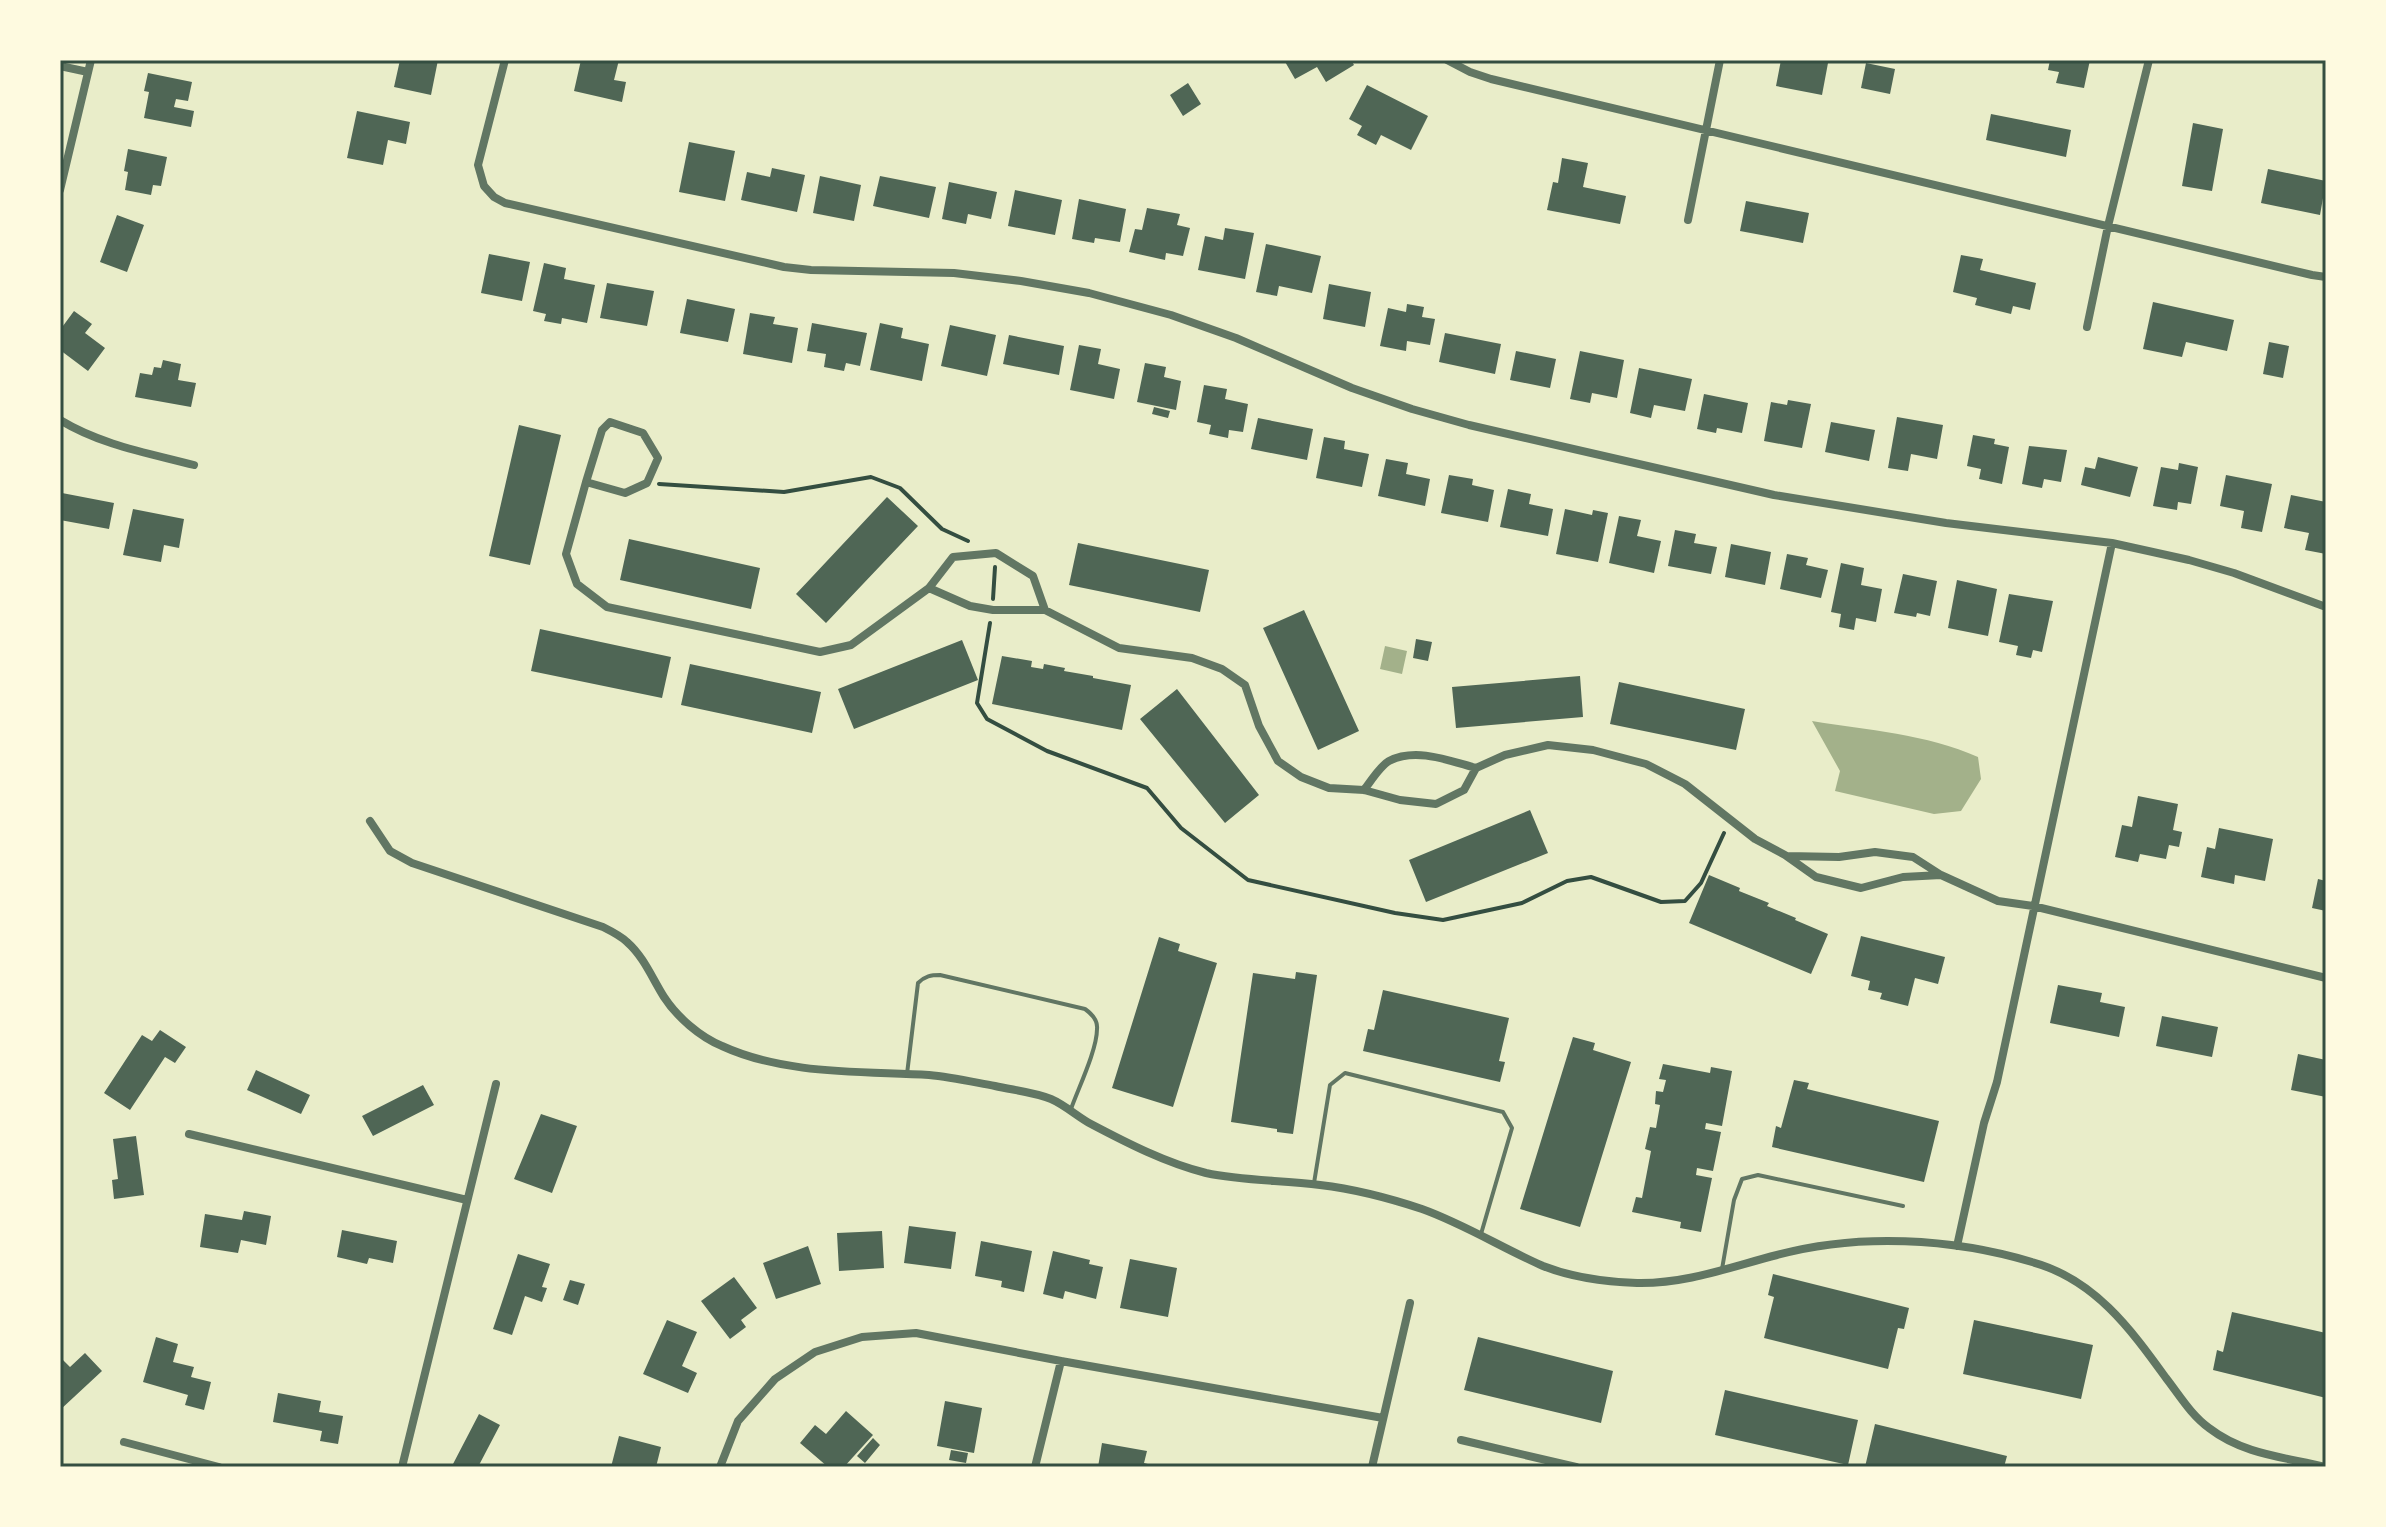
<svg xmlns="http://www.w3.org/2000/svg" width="2386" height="1527" viewBox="0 0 2386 1527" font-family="Inter,sans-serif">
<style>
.water{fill:#a3b18a}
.building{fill:#4f6655}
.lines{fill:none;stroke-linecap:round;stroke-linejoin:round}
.path{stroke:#344e41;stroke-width:4}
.service{stroke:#617663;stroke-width:4}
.minor{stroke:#617663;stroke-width:8}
.neatline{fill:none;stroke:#344e41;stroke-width:3}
</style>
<rect width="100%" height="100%" fill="#e9edc9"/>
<path class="water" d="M1385,646L1407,651L1402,674L1380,669Z
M1812,721C1867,730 1927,734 1978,757L1981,779L1961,811L1934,814L1835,791L1840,771Z"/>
<path class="building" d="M400,60H438L431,95L394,87Z
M581,60H619L614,80L626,82L622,102L574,91Z
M1284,60H1351L1354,65L1326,82L1317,67L1295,79Z
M1781,60H1813L1828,63L1822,95L1776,86Z
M2050,60H2090L2084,88L2056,83L2059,72L2048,70Z
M1866,63L1895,69L1890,94L1861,88Z
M148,73L192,82L188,101L176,99L174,107L194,111L191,127L144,118L149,92L144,91Z
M1188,83L1201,104L1183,116L1170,95Z
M1367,85L1428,116L1411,150L1381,135L1376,145L1357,135L1362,126L1349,119Z
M357,111L410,122L406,144L388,140L383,165L347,158Z
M1991,114L2071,130L2066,157L1986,140Z
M2193,123L2223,129L2212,191L2182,186Z
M689,142L735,151L725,201L679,192Z
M128,149L167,157L161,186L153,185L151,195L125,190L128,172L124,171Z
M1562,158L1588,163L1583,187L1626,196L1620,224L1547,210L1553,182L1558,183Z
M772,168L805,175L797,212L741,200L747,172L770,177Z
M2268,169L2326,181L2320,215L2261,203Z
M820,176L861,185L854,221L813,213Z
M880,176L936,187L929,218L873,206Z
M949,182L997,192L991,219L968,214L966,224L942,219Z
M1015,190L1062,200L1055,235L1008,226Z
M1079,199L1126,209L1120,242L1095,238L1094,243L1072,239Z
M1746,201L1809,213L1803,243L1740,231Z
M1147,208L1180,214L1177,225L1190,228L1183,256L1166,253L1165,260L1129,252L1135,229L1142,230Z
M117,215L144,225L127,272L100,262Z
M1225,228L1254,233L1245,279L1198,270L1205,236L1223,240Z
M1266,244L1321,256L1312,293L1279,286L1277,296L1256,292Z
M489,254L530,262L522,301L481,293Z
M1961,255L1983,259L1980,270L2036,283L2030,310L2013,306L2011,314L1975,305L1977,298L1953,292Z
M544,263L566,268L564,279L595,285L587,323L562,318L561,324L544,321L546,314L533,311Z
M607,283L654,291L647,326L600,318Z
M1329,284L1371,292L1365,327L1323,319Z
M687,299L735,309L728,342L680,333Z
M2153,302L2234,320L2227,351L2186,342L2182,357L2143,349Z
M1407,304L1424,307L1422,317L1435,319L1430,345L1407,341L1406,351L1380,346L1388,308L1406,312Z
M74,311L92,324L85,333L105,348L88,371L60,350V330Z
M750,313L775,317L773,324L798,328L792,363L743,354Z
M812,323L867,333L860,366L846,363L844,371L824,367L826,354L807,351Z
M880,323L903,328L901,338L929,344L922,381L870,370Z
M950,325L996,335L987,376L941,366Z
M1445,333L1501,344L1495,374L1439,362Z
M1009,335L1064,346L1059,375L1003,364Z
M2269,342L2289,346L2283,378L2263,374Z
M1079,345L1101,349L1098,364L1120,369L1114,399L1070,390Z
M1516,351L1556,359L1550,388L1510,380Z
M1580,351L1624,360L1617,398L1592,393L1590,403L1570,399Z
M163,360L181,364L178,380L196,383L191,407L135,397L140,373L152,375L154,367L161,368Z
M1145,363L1166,367L1164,377L1181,381L1176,410L1137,402Z
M1639,368L1692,379L1685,411L1654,405L1651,418L1630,413Z
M1204,385L1227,389L1225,399L1248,404L1243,432L1229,430L1228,438L1209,434L1211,425L1197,422Z
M1704,394L1748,403L1742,433L1717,428L1716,433L1697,429Z
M1788,400L1811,404L1802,448L1764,441L1771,402L1787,405Z
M1154,407L1170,411L1168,418L1152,414Z
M1897,417L1943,425L1937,459L1911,454L1908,471L1888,468Z
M1258,418L1313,429L1307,460L1251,449Z
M1831,422L1875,430L1869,461L1825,452Z
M519,425L561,435L530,565L489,556Z
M1973,435L1995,439L1994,444L2009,447L2002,484L1979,479L1981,469L1967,466Z
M1324,437L1345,441L1344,449L1369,454L1362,487L1316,478Z
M2029,446L2067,450L2061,482L2044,479L2042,488L2022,484Z
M2098,457L2138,467L2130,497L2081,485L2085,467L2095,469Z
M1386,459L1408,463L1406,474L1430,479L1425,506L1378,496Z
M2179,463L2198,467L2191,504L2178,502L2177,510L2153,506L2161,467L2178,470Z
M1449,475L1473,479L1472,485L1494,490L1488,522L1441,513Z
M2226,475L2272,484L2262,532L2241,528L2244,511L2220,506Z
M1508,489L1531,494L1529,504L1553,509L1548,536L1500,527Z
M62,493L114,503L109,529L60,520Z
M2291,495L2326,502V554L2305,550L2309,533L2284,528Z
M887,497L918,526L826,623L796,594Z
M133,509L184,519L179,548L164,545L161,562L123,555Z
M1565,509L1592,515L1593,510L1608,513L1598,562L1556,554Z
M1619,516L1641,520L1637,536L1661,541L1654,573L1609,563Z
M1675,530L1696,534L1694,543L1717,547L1711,574L1668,566Z
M629,539L760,568L751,609L620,580Z
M1078,543L1209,570L1200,612L1069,585Z
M1731,544L1771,552L1765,585L1725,577Z
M1787,554L1808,558L1806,565L1828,570L1821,598L1780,589Z
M1841,563L1864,568L1861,585L1882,589L1876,622L1856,618L1854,630L1839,627L1841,614L1831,612Z
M1903,574L1937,581L1930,616L1917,613L1916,617L1894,613Z
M1957,580L1997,589L1988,636L1948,628Z
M2009,594L2053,601L2042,652L2033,650L2031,658L2016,655L2018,646L1999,642Z
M1304,610L1359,731L1318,750L1263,628Z
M540,629L671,657L662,698L531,671Z
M1416,639L1432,642L1428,661L1413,658Z
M962,640L978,680L854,729L838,689Z
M1002,656L1032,661L1031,667L1043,669L1044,664L1065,668L1064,671L1093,676V678L1131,685L1122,730L992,704Z
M690,664L821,692L812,733L681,705Z
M1580,676L1583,717L1456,728L1452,687Z
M1619,682L1745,709L1736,750L1610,724Z
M1177,689L1259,795L1225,823L1140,719Z
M2138,796L2178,804L2173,830L2182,832L2179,847L2169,845L2166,859L2140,854L2138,862L2115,857L2122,825L2132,827Z
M1530,810L1548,853L1426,902L1409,860Z
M2219,828L2273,839L2265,881L2235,875L2234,884L2201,877L2207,847L2215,849Z
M1709,875L1740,888L1739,891L1769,903L1767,906L1796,918L1795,920L1828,934L1811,974L1689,923Z
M2318,879L2326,881V911L2312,908Z
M1861,936L1945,957L1938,984L1915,978L1908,1006L1880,999L1882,993L1868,990L1870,981L1851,976Z
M1159,937L1180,944L1178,951L1217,963L1173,1107L1112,1088Z
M1296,972L1317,975L1293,1134L1277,1132V1129L1231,1122L1253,973L1295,979Z
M2058,985L2102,993L2100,1002L2125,1007L2119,1037L2050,1023Z
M1383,990L1509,1018L1499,1061L1505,1062L1500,1082L1363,1051L1368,1029L1374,1030Z
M2162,1016L2218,1027L2212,1057L2156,1046Z
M160,1030L186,1047L175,1063L165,1057L130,1110L104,1093L142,1035L152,1041Z
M1573,1037L1595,1043L1593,1050L1631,1062L1580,1227L1520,1209Z
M2298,1054L2326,1060V1097L2291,1090Z
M1663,1064L1710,1073L1711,1067L1732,1071L1722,1126L1706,1123L1705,1129L1721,1132L1713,1171L1697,1168L1696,1175L1712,1178L1701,1232L1680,1228L1681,1222L1632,1212L1636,1197L1642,1198L1651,1151L1645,1149L1650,1127L1656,1128L1660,1105L1655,1104L1656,1091L1663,1092L1666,1080L1659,1079Z
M256,1070L310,1095L301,1114L247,1090Z
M1794,1080L1809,1083L1807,1089L1939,1121L1924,1182L1772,1147L1776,1126L1781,1128Z
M423,1085L434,1105L373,1136L362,1116Z
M541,1114L577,1126L552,1193L514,1179Z
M136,1136L144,1195L114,1199L112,1180L118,1179L113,1139Z
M244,1211L271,1216L266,1245L241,1240L238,1253L200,1247L205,1214L242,1220Z
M909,1226L956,1232L951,1269L904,1263Z
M342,1230L397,1241L393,1263L369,1258L367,1264L337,1257Z
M882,1231L884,1268L839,1271L837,1233Z
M981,1241L1032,1251L1024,1292L1001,1287L1002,1281L975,1276Z
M808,1246L821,1284L776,1299L763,1263Z
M1053,1251L1090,1260L1089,1264L1103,1267L1096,1299L1065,1291L1063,1299L1043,1294Z
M518,1254L550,1264L542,1287L547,1288L542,1302L525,1296L512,1335L493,1329Z
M1130,1259L1177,1268L1168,1317L1120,1308Z
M1773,1274L1909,1308L1904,1329L1898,1328L1888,1369L1764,1338L1774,1297L1768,1295Z
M734,1277L757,1308L741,1320L746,1327L730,1339L701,1301Z
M570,1280L585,1284L578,1305L563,1300Z
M2232,1312L2326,1333V1398L2213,1370L2217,1350L2223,1352Z
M667,1320L697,1332L682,1366L697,1373L688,1393L643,1374Z
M1974,1320L2093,1345L2081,1399L1963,1374Z
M156,1337L178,1344L173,1362L194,1367L191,1377L211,1382L204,1410L185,1405L188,1395L143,1382Z
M1478,1337L1613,1371L1601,1423L1464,1390Z
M85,1353L102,1371L60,1410V1357L70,1367Z
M1725,1390L1858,1420L1848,1465L1715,1435Z
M278,1393L321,1401L319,1412L343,1416L338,1444L320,1441L322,1431L273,1422Z
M945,1401L982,1408L974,1453L937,1446Z
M846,1411L873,1435L844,1467H828L800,1443L815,1425L826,1434Z
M479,1414L500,1425L478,1467H459L453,1464Z
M1875,1424L2007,1456L2004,1467H1865Z
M619,1436L661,1447L656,1467H611Z
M873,1438L880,1445L865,1463L857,1456Z
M1102,1443L1147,1451L1144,1463L1159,1467H1098Z
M951,1450L968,1453L966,1463L949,1460Z"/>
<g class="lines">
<path class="path" d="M659,484L784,492L871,477L900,488L942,529L968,541
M993,599L995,567
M990,623L977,703L987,719L1047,751L1147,788L1181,828L1248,880L1395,913L1443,920L1522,903L1567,881L1591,877L1661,902L1685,901L1701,883L1724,833"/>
<path class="service" d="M907,1074L918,983C925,976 931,975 940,975L1085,1009C1092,1014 1098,1020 1097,1029C1097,1050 1078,1089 1071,1109
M1314,1183L1330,1085L1345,1073L1503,1112L1512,1128L1481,1234
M1722,1269L1734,1200L1742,1179L1758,1175L1903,1206"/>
<path class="minor" d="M505,60L478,165L484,186L494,197L505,203L784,267L811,270L954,273L1021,281L1089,293L1171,315L1236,338L1352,388L1412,409L1469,425L1774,495L1946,523L2112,543L2189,560L2234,573L2326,607
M1447,60L1470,72L1491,79L2312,275L2326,277
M60,66L88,72
M60,190L91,60
M1688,220L1720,60
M2087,327L2108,226L2149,60
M60,420C101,445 148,453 194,465
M586,482L602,430L610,422L643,433L658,458L647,483L625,493L586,482L566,554L577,584L607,607L820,652L851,645L929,588L953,557L996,553L1033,576L1045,610
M929,588L970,606L993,610H1045L1119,648L1192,658L1222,669L1245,685L1259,726L1278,761L1301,777L1329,788L1364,790L1400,800L1436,804L1464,790L1476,768L1505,755L1548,745L1593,750L1646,764L1685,784L1755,839L1785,855L1816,877L1861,888L1903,877L1941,875
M1364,790C1371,781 1380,766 1389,761C1416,747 1450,761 1476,768
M370,821L390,851L412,863L603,927C611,931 621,936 627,942C644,957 652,978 664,997C677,1017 700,1037 722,1046C785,1075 861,1071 929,1075C951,1077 973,1082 995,1086C1012,1090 1034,1092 1051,1099C1065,1105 1078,1117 1091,1124C1127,1143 1166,1163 1206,1173C1243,1181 1282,1180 1320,1185C1354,1189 1389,1198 1422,1209C1464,1224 1502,1248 1543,1266C1571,1277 1607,1282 1637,1283C1686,1284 1730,1267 1777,1255C1858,1233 1952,1238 2032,1262C2094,1279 2130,1328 2166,1378C2180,1396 2191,1415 2209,1428C2244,1455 2285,1457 2326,1467
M1787,856L1839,857L1875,852L1913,857L1941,875L1998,901L2033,906L2326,978
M189,1134L467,1200
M1957,1246L1984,1123L1997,1082L2112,543
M1461,1440L1576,1467
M124,1442L219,1467
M402,1467L496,1084
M720,1467L738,1421L775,1379L815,1352L862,1337L916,1333L1061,1361L1383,1418
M1035,1467L1061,1361
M1372,1467L1410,1303"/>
</g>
<rect width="2386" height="1527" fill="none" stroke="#fefae0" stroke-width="124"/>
<rect x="62" y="62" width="2262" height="1403" class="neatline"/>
</svg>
